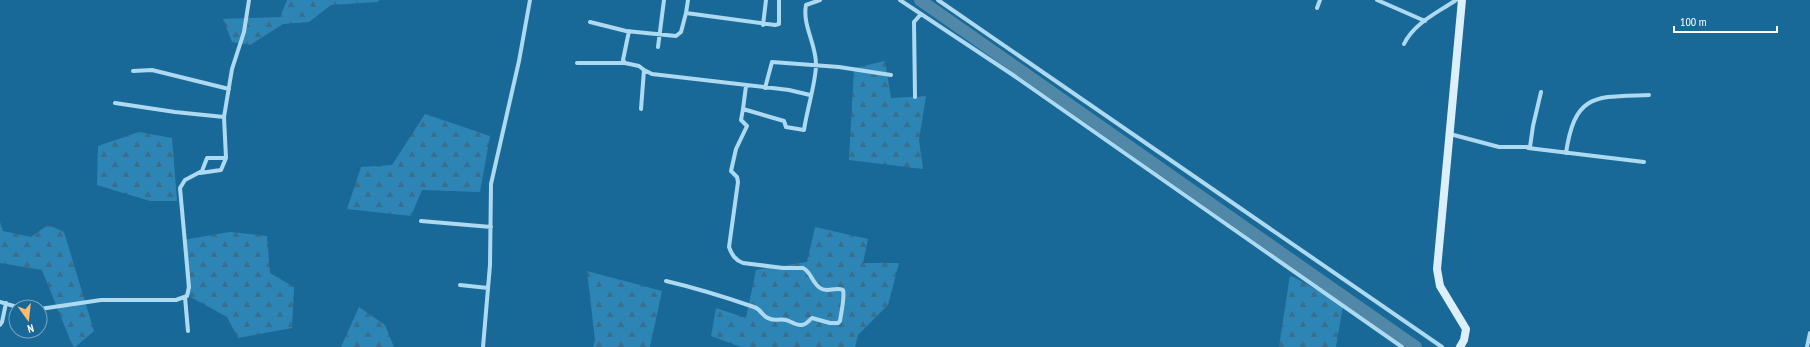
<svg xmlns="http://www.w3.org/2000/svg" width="1810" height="347" viewBox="0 0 1810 347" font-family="'PT Sans Narrow',sans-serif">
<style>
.forest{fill:url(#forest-firs)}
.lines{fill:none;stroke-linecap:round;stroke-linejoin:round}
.river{stroke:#5288a7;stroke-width:12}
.street{stroke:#add9f1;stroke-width:4}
.secondary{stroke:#dcf0fc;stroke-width:8}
</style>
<defs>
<pattern id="forest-firs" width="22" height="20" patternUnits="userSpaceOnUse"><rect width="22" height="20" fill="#2d85b6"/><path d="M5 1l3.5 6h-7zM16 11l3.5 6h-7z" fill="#396e8c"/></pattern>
</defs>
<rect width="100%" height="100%" fill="#196998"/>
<path class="forest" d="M287,0H380L377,2L331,5L309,22L283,24L250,45L232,42L223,19L280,17Z
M885,61L891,98L926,96L919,140L923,169L849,160L854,68Z
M425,114L490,136L480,192L422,190L411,216L347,209L361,167L392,165Z
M139,132L172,138L177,201H150L97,185L98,146Z
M0,222L3,231L31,237L48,225L64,232L94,331L75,347H73L42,270L0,263Z
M815,227L868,239L863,263H899L888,305L858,335L855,347H741L711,336L716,308L746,318L756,270L807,262Z
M230,232L267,236L270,273L294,287L292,328L238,338L227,317L187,295L183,240Z
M587,271L662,291L650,347H593L595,340Z
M1290,275L1343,305L1336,347H1279Z
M359,307L385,325L394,347H341Z"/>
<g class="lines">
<path class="river" d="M920,0L1416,347"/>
<path class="street" d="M688,0L686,13L775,25L779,24V0
M900,0L1013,75L1402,347
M938,0L1442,347
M1377,0L1425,21
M1317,8L1320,0
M590,22L626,31L676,36L681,32L686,13
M763,25L766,0
M629,31L623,60L625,63L639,66L644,70L641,109
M1404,44C1414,23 1437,13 1456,0
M658,47L664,0
M577,63H625
M644,70L652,74L789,90L810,95
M133,71L152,70L229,89
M765,88L772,62L839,67L891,75
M915,97L914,22L921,14
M115,103L175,112L224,117
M743,109L746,86
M1450,134L1499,147H1530L1533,126L1541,92
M1528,148L1644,162
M1566,153C1575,92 1596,97 1649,95
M200,173L221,170L226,158
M421,221L491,227
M666,281C696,288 725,297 754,307C761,309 762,316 768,318C774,322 779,318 786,320C791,321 795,325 800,325C806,326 808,321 812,318L830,323H838L840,321C841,314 845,296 843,290C836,287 828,292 822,289C812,285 812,272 803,268H783L743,263C735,260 732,255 729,247L738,182L737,177L731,171L736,149L747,126L741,120L743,109L784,121L786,127L804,130C807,109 815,86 816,66C817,45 802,26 806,5L820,0
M460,285L488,288
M185,297L188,331
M0,302L17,307
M40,309L101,300H176L187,296L189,287L180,188L185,180L202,171L207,158H226L224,117L232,69L244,32L249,0
M0,325L2,322L6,303
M483,347L490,265L491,184L519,61L530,0
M1807,347L1810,333"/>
<path class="secondary" d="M1460,347L1464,340L1466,329L1440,286L1437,269L1462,0"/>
</g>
<g transform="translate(28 319) rotate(165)"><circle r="19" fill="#196998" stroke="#75a5c1"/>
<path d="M0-3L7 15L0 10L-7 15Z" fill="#ffba6d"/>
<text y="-6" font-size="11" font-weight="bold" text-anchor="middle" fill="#ffffff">N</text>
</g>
<path d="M1674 26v6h103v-6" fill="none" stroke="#ffffff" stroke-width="2"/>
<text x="1680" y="26" font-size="12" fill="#ffffff" stroke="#196998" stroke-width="3" paint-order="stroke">100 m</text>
</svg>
